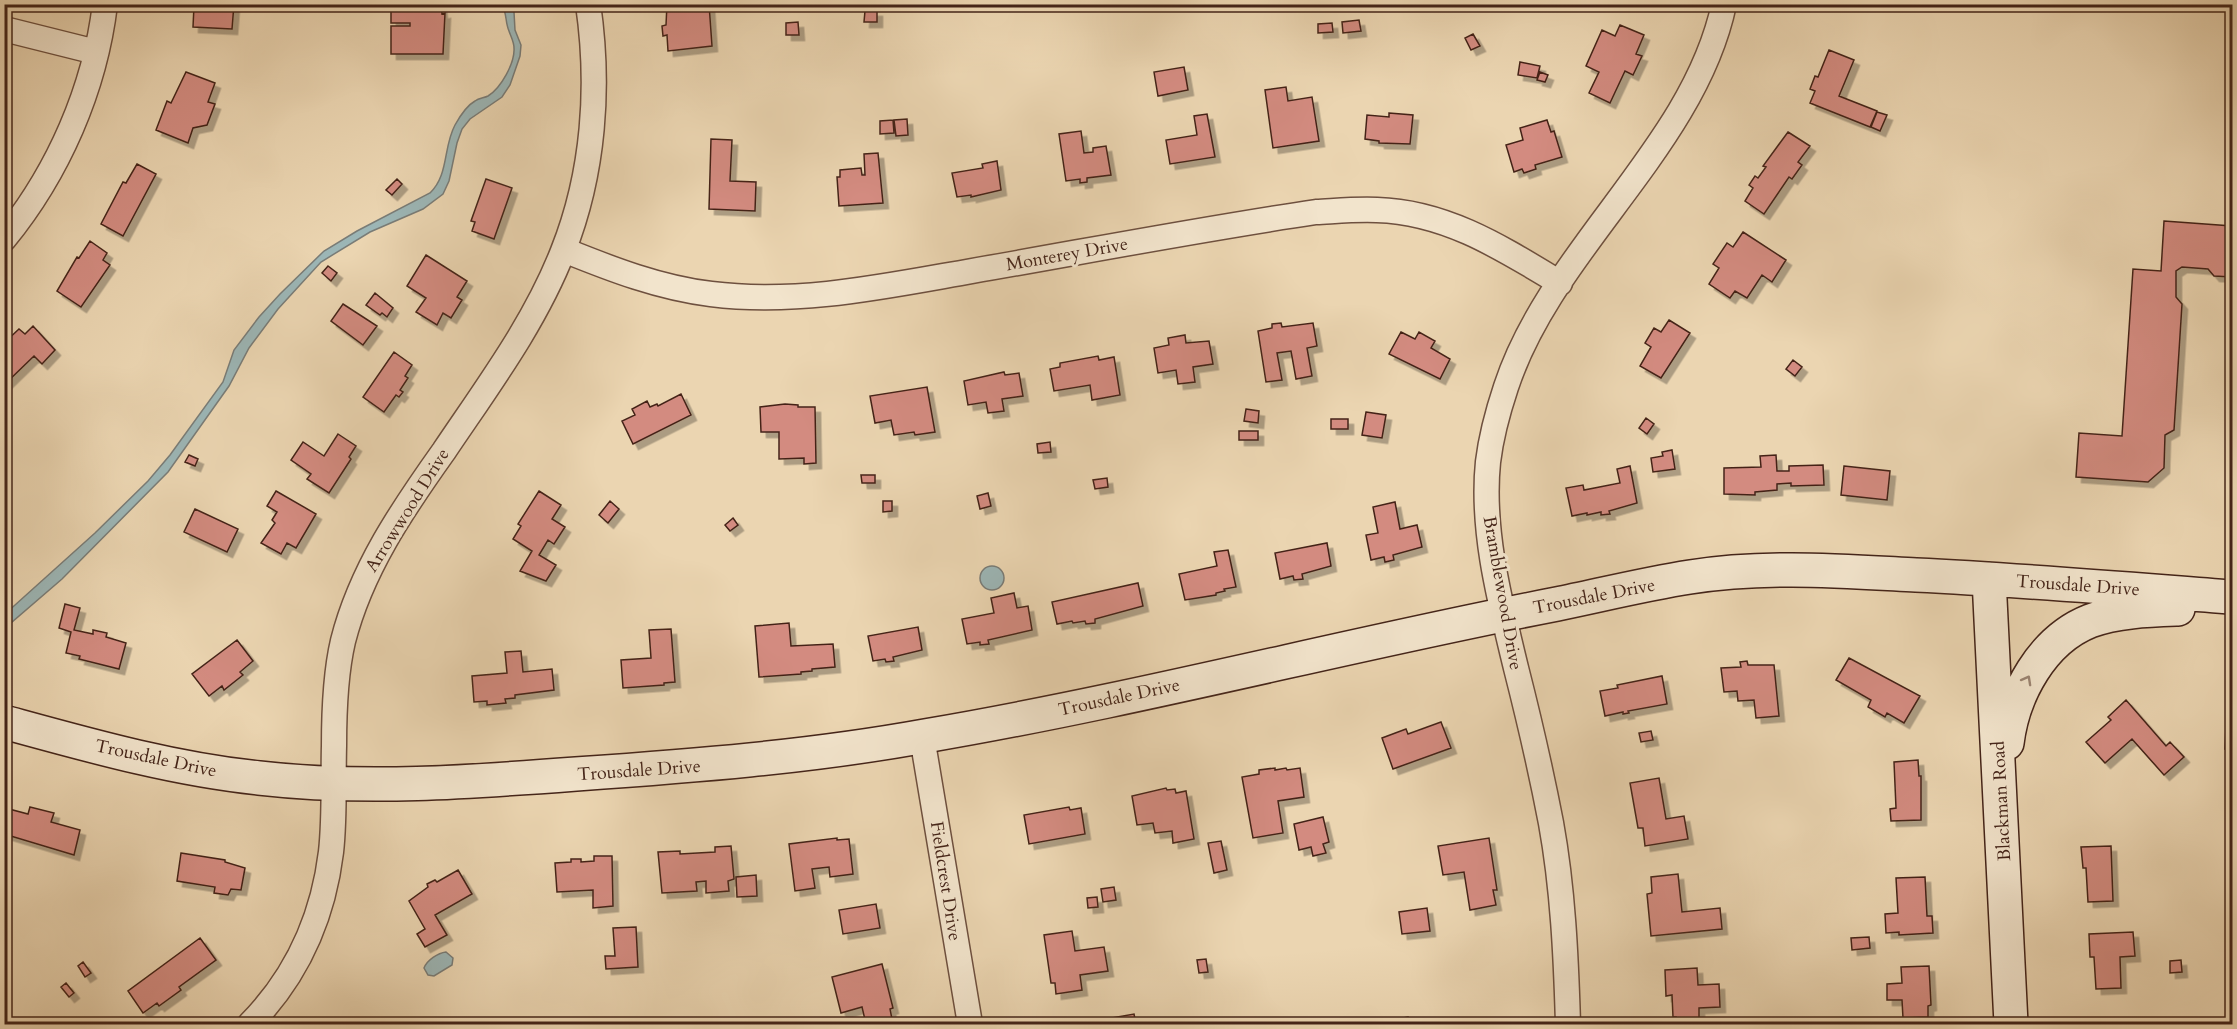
<svg xmlns="http://www.w3.org/2000/svg" width="2237" height="1029" viewBox="0 0 2237 1029" font-family="Cardo,serif">
<style>
.water{fill:#9cb6b6;stroke:#797c77;stroke-width:1.5}
.building{fill:#d38b80;stroke:#442419;stroke-width:1.5;filter:url(#shadow)}
.lines{fill:none;stroke-linecap:round;stroke-linejoin:round}
.street-casing{stroke:#6e503f;stroke-width:27}
.secondary-casing{stroke:#442419;stroke-width:36}
.street{stroke:#f2e4cc;stroke-width:24}
.secondary{stroke:#f2e4cc;stroke-width:33}
.oneway{stroke:#9b8472}
.labels{text-anchor:middle;stroke-width:6;stroke-linejoin:round;paint-order:stroke}
.street-label{font-size:18px;fill:#442419;stroke:#f2e4cc}
</style>
<defs>
<filter id="shadow"><feDropShadow dx="5.5" dy="5.5" stdDeviation="0" flood-color="#0004"/></filter>
</defs>
<rect width="100%" height="100%" fill="#ebd5b1"/>
<filter id="stains"><feTurbulence type="fractalNoise" baseFrequency=".00333" numOctaves="4"/><feColorMatrix values="0 0 0 0 .2 0 0 0 0 .09 0 0 0 0 .02 0 0 0 .5 -.17"/></filter>
<radialGradient id="worn" r=".72"><stop offset=".6" stop-color="#630" stop-opacity="0"/><stop offset="1" stop-color="#630" stop-opacity=".3"/></radialGradient>
<path class="water" d="M502,5H510L514,12L515,30L521,45L520,56L510,85L502,97L470,119L462,129L457,143L449,181L443,194L423,209L370,232L321,262L278,309L249,348L229,386L168,472L62,579L5,628V614L95,533L148,481L170,455L223,382L234,350L259,317L280,294L324,251L357,231L430,193C449,175 443,147 455,125C460,116 466,106 475,101C479,98 484,98 488,96C501,88 515,63 514,48C514,42 511,37 509,31C505,22 507,13 502,5Z
M980 578a12 12 0 1 1 24 0a12 12 0 1 1-24 0Z
M446,952L453,958L452,965L434,976L428,975L424,968C427,960 438,953 446,952Z"/>
<path class="building" d="M207,4H234L232,29L193,27L194,6L207,7Z
M391,4H441L442,14L445,13L443,54H391V26H410V23H391Z
M667,4H709L712,46L668,51L667,35L663,36L662,26L666,25Z
M865,11H877V22H864Z
M1359,20L1361,31L1343,33L1342,22Z
M798,22L799,35H786V23Z
M1332,23L1333,32L1318,33V24Z
M1620,25L1644,35L1636,54L1642,56L1633,75L1625,71L1610,103L1589,93L1599,72L1586,66L1602,30L1615,36Z
M1473,34L1480,46L1471,50L1465,38Z
M1829,50L1854,60L1839,96L1877,111L1870,127L1810,103L1815,91L1810,89L1815,76L1818,77Z
M1520,62L1540,66L1537,78L1518,75Z
M1184,67L1188,90L1158,96L1154,72Z
M186,72L215,83L208,102L215,104L207,125L193,128L188,143L156,130L167,101L171,103Z
M1540,72L1548,75L1545,82L1537,80Z
M1286,87L1288,101L1312,97L1319,141L1273,148L1265,90Z
M1877,112L1887,115L1880,131L1871,127Z
M1389,113L1413,115L1410,144L1379,143V141L1365,139L1367,115L1389,117Z
M1207,114L1215,157L1170,164L1166,140L1197,135L1194,116Z
M907,119L908,135L896,136L894,120Z
M893,120L894,133L880,134V121Z
M1547,120L1551,132L1554,131L1562,157L1535,165L1536,169L1524,173L1522,169L1514,172L1506,145L1523,140L1520,128Z
M1081,131L1084,153L1093,152V148L1106,146L1111,175L1087,178V182L1080,183V179L1066,181L1059,134Z
M1788,132L1810,146L1798,162L1802,165L1792,179L1789,177L1764,214L1745,201L1753,188L1749,185L1755,176L1758,178L1766,167L1763,166Z
M711,139L732,140L730,181L756,182L755,211L709,209Z
M878,153L883,203L839,206L837,177H840V170L861,168L862,175H865L864,154Z
M997,161L1001,190L971,197V195L957,197L952,173L983,168L982,164Z
M137,164L156,174L123,236L101,224L123,182L126,183Z
M397,179L402,184L392,195L386,190Z
M486,179L512,188L494,239L472,231L475,222L471,221Z
M2164,221L2232,226V277L2214,276L2208,269L2182,267L2176,271V297L2182,304L2174,430L2165,435L2164,468L2148,482L2076,477L2079,433L2122,436L2133,269L2161,271Z
M1743,232L1786,260L1772,282L1762,275L1747,298L1735,291L1730,298L1709,284L1719,268L1713,264L1727,243L1733,247Z
M90,241L107,253L103,260L110,265L81,307L57,291L77,257L79,258Z
M426,255L467,281L457,297L462,300L451,318L443,313L437,325L416,312L426,298L407,286Z
M328,266L337,273L331,281L322,273Z
M375,293L393,308L387,317L382,313L380,315L366,305Z
M343,304L377,326L363,345L331,321Z
M1669,320L1690,333L1661,378L1640,366L1651,347L1645,343L1654,328L1661,332Z
M1281,323L1282,327L1313,323L1317,346L1307,348L1312,376L1296,379L1291,351L1277,353L1282,380L1266,382L1258,331L1272,328V324Z
M33,326L55,350L42,364L34,356L5,384L4,343L19,329L25,334Z
M1401,332L1415,339L1419,332L1435,341L1431,348L1450,359L1440,379L1389,354Z
M1185,335L1186,343L1209,341L1213,364L1193,367L1195,382L1178,384L1176,370L1158,373L1154,348L1169,345L1168,338Z
M394,352L412,365L405,376L408,378L400,390L403,392L399,397L396,395L384,412L363,397Z
M1098,356L1099,360L1114,357L1120,395L1092,400L1090,385L1054,391L1050,369L1060,367V363Z
M1793,360L1802,367L1795,376L1786,369Z
M1004,372L1005,375L1019,373L1023,396L1002,399L1004,411L988,413L986,402L968,405L964,381Z
M927,387L935,432L915,435L914,432L894,435L891,420L875,423L870,396Z
M681,394L691,415L633,444L622,421L635,415L632,409L647,401L650,407L657,404L658,406Z
M785,404L798,405V407H815L816,463L804,464V458L779,459V432H761L760,407Z
M1246,409L1259,411L1258,423L1244,421Z
M1366,412L1386,415L1382,438L1362,435Z
M1646,418L1654,424L1647,434L1639,428Z
M1331,419H1348V429H1331Z
M1239,431H1258V440H1239Z
M338,434L356,446L349,457L351,459L329,493L307,479L311,474L291,460L303,442L324,456Z
M1050,442L1051,452L1038,453L1037,444Z
M1672,450L1675,469L1653,472L1651,458L1663,456L1662,452Z
M189,455L198,459L195,466L185,462Z
M1776,455L1777,471H1789V466L1823,465L1824,485L1791,486V483L1777,484V490L1755,492V495L1724,494V468L1761,467L1760,456Z
M1630,466L1637,503L1609,511L1610,514L1601,515V512L1587,515V513L1572,516L1566,488L1583,485L1584,490L1620,483L1617,469Z
M1844,466L1890,471L1887,500L1841,495Z
M861,475H875V483H862Z
M1107,478L1108,487L1095,489L1093,480Z
M276,491L316,514L296,548L287,543L281,554L261,543L275,523L272,520L277,512L267,506Z
M539,491L561,505L552,519L565,527L554,544L548,540L539,555L556,565L546,581L520,571L532,551L513,539L521,526L518,524Z
M988,493L991,506L980,509L977,496Z
M610,501L619,509L608,523L599,515Z
M883,501H892V511L883,512Z
M1395,502L1400,529L1417,525L1422,547L1393,555L1394,560L1385,562L1384,557L1371,560L1366,535L1378,533L1373,507Z
M195,509L238,529L227,552L184,532Z
M733,518L738,525L730,531L725,525Z
M1327,543L1331,566L1302,574L1303,579L1294,580L1293,576L1280,579L1275,553Z
M1228,550L1236,587L1224,589L1225,591L1216,593V595L1185,600L1179,574L1217,566L1214,552Z
M1138,583L1143,606L1095,619V623L1086,624L1085,621L1073,623L1072,621L1057,624L1052,602Z
M1014,593L1017,608L1028,606L1032,630L988,640L989,644L980,645V642L967,644L962,619L994,613L991,598Z
M65,604L80,608L74,630L93,634V630L107,633L106,637L126,643L119,669L79,659L80,656L66,653L71,632L59,628Z
M789,623L791,646L833,644L835,667L812,669V671L801,672V674L759,677L755,626Z
M918,627L922,650L893,657L894,661L886,662L885,659L873,661L868,636Z
M671,629L675,682L664,683V685L623,688L621,660L651,658L649,630Z
M237,640L253,661L240,672L243,675L224,690L222,686L209,696L192,674Z
M521,651L523,672L552,669L554,690L515,695V698L505,699L506,703L487,705V701L474,702L472,676L507,673L505,652Z
M1849,658L1920,696L1904,723L1887,713L1885,717L1868,707L1871,700L1836,680Z
M1747,661L1748,665H1774L1779,716L1756,718L1754,700L1738,701L1737,691L1724,692L1721,668L1741,667L1740,662Z
M1662,676L1667,704L1628,711L1629,713L1623,714V712L1605,716L1600,691L1618,688L1617,685Z
M2126,700L2166,746L2170,742L2184,757L2164,775L2132,739L2105,763L2086,742L2111,720L2108,717Z
M2227,704H2232V750L2225,749Z
M1441,722L1451,748L1393,769L1382,738L1406,729L1408,734Z
M1651,731L1653,740L1641,742L1639,733Z
M1918,760L1919,776H1921V820L1891,821L1890,809L1896,808L1894,762Z
M1275,768V770L1286,768L1287,770L1300,768L1304,797L1278,801L1283,833L1253,838L1242,777L1259,774V770Z
M1659,778L1666,819L1684,816L1688,839L1645,846L1643,828H1638L1630,783Z
M1166,788L1167,790L1175,789L1176,793L1186,791L1194,839L1173,843L1172,831L1155,833L1153,823L1137,825L1132,796Z
M30,807L54,813L51,822L80,830L74,855L4,834L9,809L28,814Z
M1069,807L1070,810L1081,808L1085,834L1029,844L1024,815Z
M1323,817L1329,842L1323,844L1326,853L1313,856L1311,847L1299,850L1294,824Z
M837,838V840L849,839L853,874L830,877L829,867L812,869L815,888L795,891L789,844Z
M1489,838L1497,890H1493L1496,905L1470,910L1464,872L1443,875L1438,846Z
M1221,841L1227,870L1214,873L1208,843Z
M731,846L734,879L728,881L729,891L706,893V881L696,882L697,891L662,893L658,852L680,851V854L715,852V847Z
M2111,846L2113,901L2088,902L2086,868H2083L2081,847Z
M181,853L225,860V862L245,868L241,890L231,889L228,895L214,893L215,887L177,881Z
M594,856H612L613,906L593,908V890L557,892L555,863L571,862V859H581V862L594,861Z
M458,870L472,894L435,915L447,935L425,947L417,934L425,929L409,901L428,887L427,884L435,880L437,882Z
M1678,874L1682,912L1720,908L1722,929L1651,936L1647,894L1652,893L1651,877Z
M756,875L757,896L737,897L736,877Z
M1925,877L1927,916H1932L1933,933L1899,935V932L1886,933L1885,914L1898,913L1896,878Z
M1114,887L1116,900L1103,902L1101,889Z
M1097,897L1098,907L1088,908L1087,898Z
M876,904L880,928L843,934L839,910Z
M1427,908L1430,931L1402,934L1399,912Z
M636,927L638,967L606,969L605,956H615L613,928Z
M1072,931L1075,951L1104,947L1108,971L1080,975L1082,990L1056,994L1055,983H1051L1044,935Z
M2133,932L2135,956L2120,957L2121,988L2096,989L2094,957H2090L2089,934Z
M1869,937L1870,948L1852,950L1851,938Z
M200,938L216,960L179,987L181,990L159,1006L157,1003L143,1013L128,991Z
M1206,959L1208,972L1199,973L1197,960Z
M2181,960L2182,972L2170,973V961Z
M83,962L91,973L85,977L78,966Z
M882,964L893,1008L890,1009L892,1019L866,1024L862,1007L841,1013L832,977Z
M1929,966L1931,1005L1928,1006V1017L1903,1018L1902,1000H1887V984L1902,983L1901,967Z
M1697,968L1698,985L1719,984L1720,1007L1699,1008V1024H1676V1017H1673L1672,995L1666,996L1665,970Z
M66,983L74,993L69,997L61,987Z
M1134,1014L1136,1024H1107L1106,1019Z
M1408,1017L1409,1024H1386L1385,1021Z
M2126,1021V1024H2096V1023Z"/>
<g class="lines">
<g class="street-casing">
<path id="street" d="M4,29L96,52
M4,239C58,173 95,89 105,4
M564,250C611,269 660,288 711,294C799,305 886,286 972,271C1087,251 1201,229 1316,212C1336,211 1357,209 1377,210C1446,212 1502,248 1560,283
M922,737L970,1024
M250,1024C296,977 323,918 331,852C335,817 333,781 334,746C334,712 335,675 343,641C361,570 402,510 444,451C487,387 535,323 563,251C594,173 600,86 588,4
M1568,1024C1566,957 1563,889 1551,823C1541,771 1529,719 1516,668C1500,602 1481,530 1488,462C1491,437 1498,411 1506,387C1551,249 1694,147 1724,4"/>
</g>
<g class="secondary-casing">
<path id="secondary" d="M1989,579L2011,1024
M4,722C88,745 172,769 259,778C364,790 470,782 576,774C692,766 809,757 925,736C1137,700 1345,645 1557,604C1601,595 1645,584 1690,577C1765,565 1841,571 1916,575C2022,580 2127,589 2232,597
M2007,743C2013,694 2042,640 2090,621C2116,611 2150,610 2178,609"/>
</g>
<use href="#street" class="street"/>
<use href="#secondary" class="secondary"/>
</g>
<defs><path id="oneway-chevron" d="M-2-3.5L2.5 0L-2 3.5" fill="none" stroke-width="1.6" stroke-linecap="round" stroke-linejoin="round" transform="scale(1.5)"/></defs>
<use class="oneway" href="#oneway-chevron" transform="translate(2027 680) rotate(-61)"/>
<g class="labels">
<g class="street-label">
<text transform="translate(1067 254) rotate(-10)" y="6">Monterey Drive</text>
<text transform="translate(407 510) rotate(-58)" y="6">Arrowwood Drive</text>
<text transform="translate(2078 585) rotate(4)" y="6">Trousdale Drive</text>
<text transform="translate(1503 593) rotate(80)" y="6">Bramblewood Drive</text>
<text transform="translate(1594 596) rotate(-11)" y="6">Trousdale Drive</text>
<text transform="translate(1119 697) rotate(-12)" y="6">Trousdale Drive</text>
<text transform="translate(156 758) rotate(12)" y="6">Trousdale Drive</text>
<text transform="translate(639 770) rotate(-4)" y="6">Trousdale Drive</text>
<text transform="translate(2001 801) rotate(-93)" y="6">Blackman Road</text>
<text transform="translate(946 881) rotate(81)" y="6">Fieldcrest Drive</text>
</g>
</g>
<rect width="2237" height="1029" fill="none" stroke="#ebd5b1" stroke-width="24"/>
<rect x="6" y="6" width="2225" height="1017" fill="none" stroke="#442419" stroke-width="3"/>
<rect x="12" y="12" width="2213" height="1005" fill="none" stroke="#442419" stroke-width="1.5"/>
<rect width="100%" height="100%" filter="url(#stains)"/>
<rect width="100%" height="100%" fill="url(#worn)"/>
</svg>
